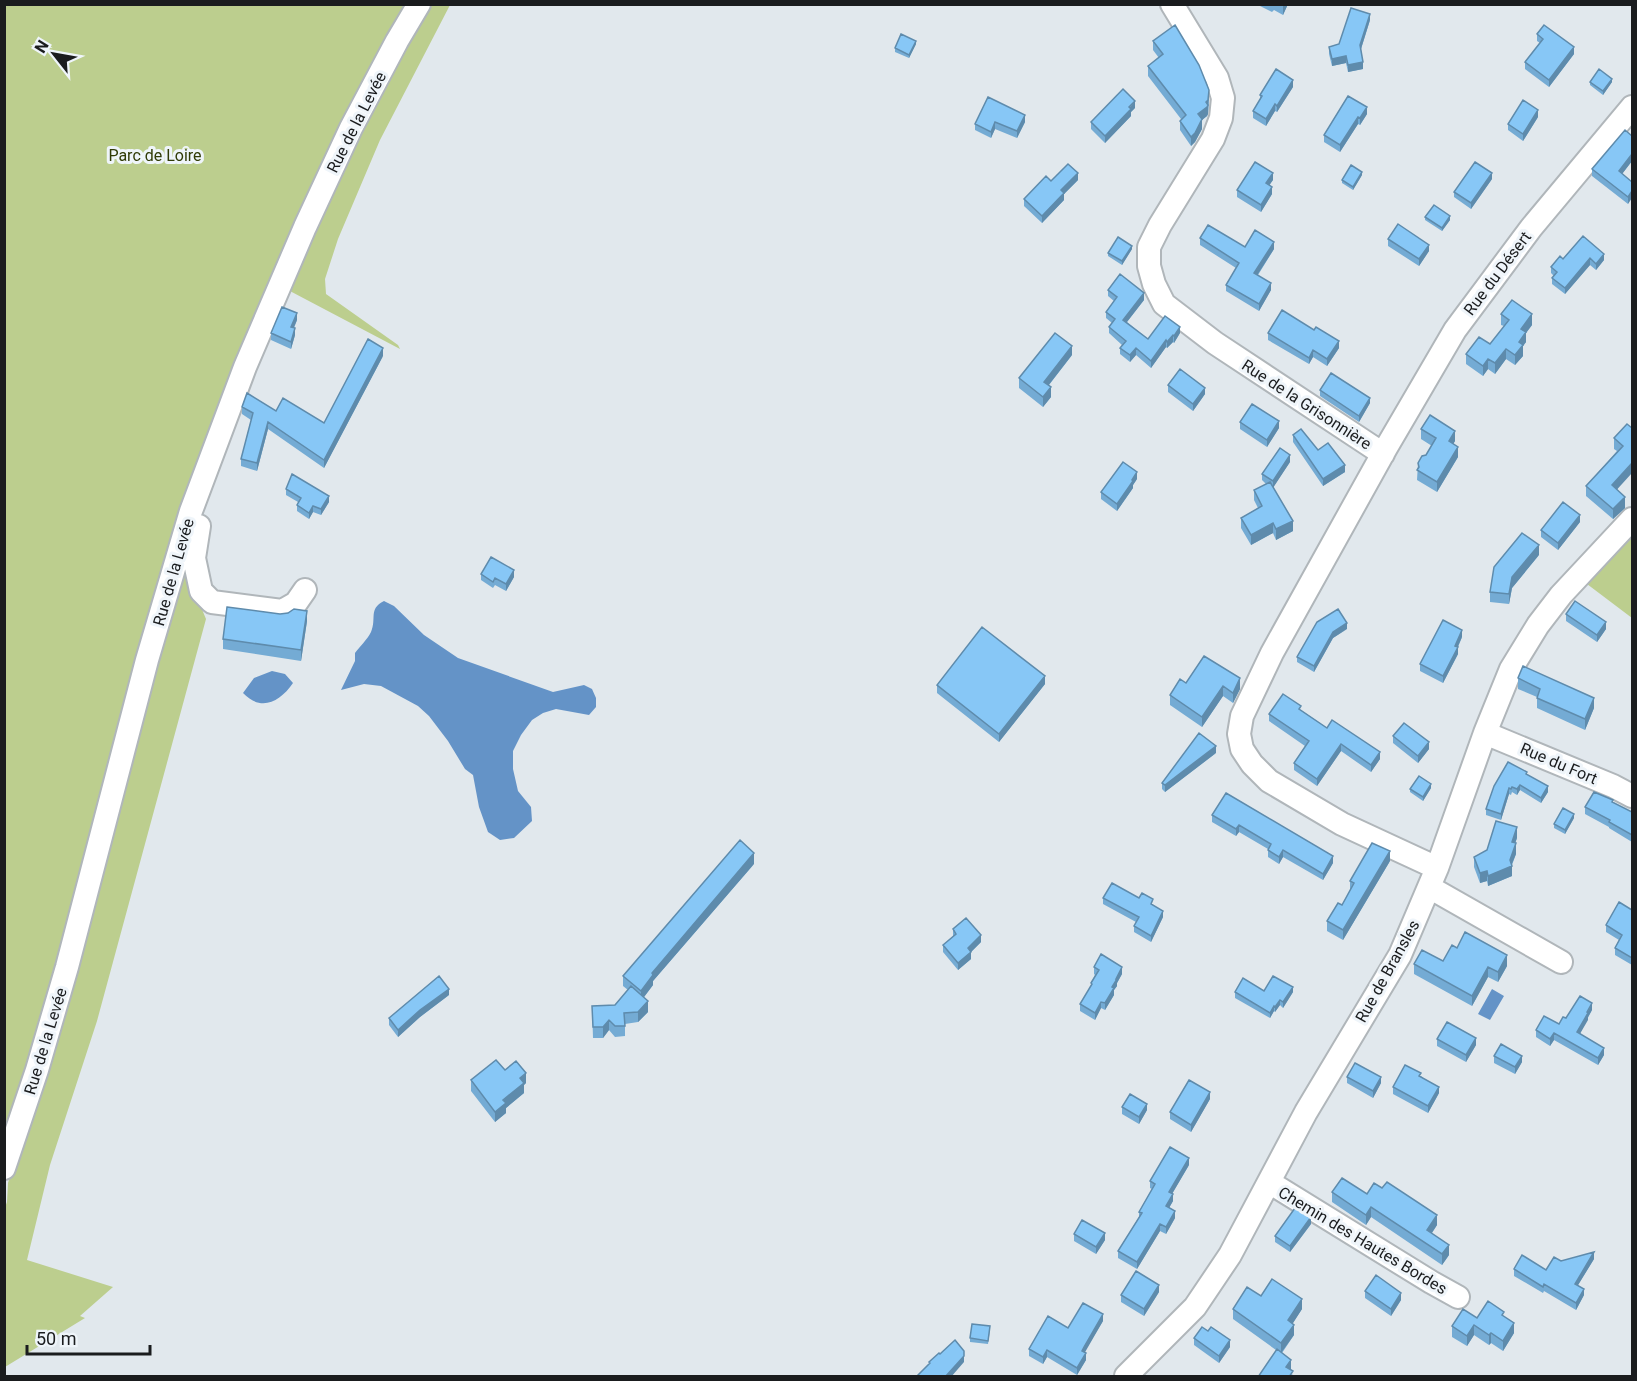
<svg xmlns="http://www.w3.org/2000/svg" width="1637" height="1381" viewBox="0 0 1637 1381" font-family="Roboto,sans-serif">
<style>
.green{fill:#bcce8e}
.water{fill:#6493c7}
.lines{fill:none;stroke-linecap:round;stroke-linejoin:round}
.minor-casing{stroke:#b0b6ba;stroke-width:26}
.minor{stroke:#fff;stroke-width:22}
.wall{fill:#74abd4}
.shaded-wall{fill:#5e8bac}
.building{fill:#87c7f6;stroke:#5e8bac;stroke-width:1.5}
.labels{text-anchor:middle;stroke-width:6;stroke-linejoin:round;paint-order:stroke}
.street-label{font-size:16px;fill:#1a1c1e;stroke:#eff5fa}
.park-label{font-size:16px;fill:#303b06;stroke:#eff5fa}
</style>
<rect width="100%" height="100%" fill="#e1e8ed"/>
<path class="green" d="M5,5H407L230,389L5,1145Z
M426,5H450L380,140L338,239L325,279L326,294L398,345L400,349L288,290L343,159Z
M191,532V583L206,619L97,1021L50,1165L27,1260L113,1287L80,1316L85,1318L5,1367L4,1210L7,1202L8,1183L86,921Z
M1632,536V618L1587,584Z"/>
<path class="water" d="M384,601L394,606L424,635L458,658L553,692L584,685L592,689L596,698V707L589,715L556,709L543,713L532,720L521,735L513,751V769L518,791L531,807L532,821L514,838L500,840L488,832L479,807L473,775L465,769L448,741L429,716L418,706L381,686L364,684L341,690L355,661V653C360,646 367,640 371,632C377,618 368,609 384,601Z
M272,671L285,674L293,683C280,702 261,712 243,693L254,678Z
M1492,989L1504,996L1490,1020L1478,1014Z"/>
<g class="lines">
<g class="minor-casing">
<path id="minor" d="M1172,4L1217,78L1223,98L1221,118L1213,139L1160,225L1149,247V266L1154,284L1164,304L1215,343L1383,454
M199,526L194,558L201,591L212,602L282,611L296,603L305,590
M1485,733L1613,786L1632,796
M1437,868L1342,824L1269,781L1252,764L1242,749L1239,734L1242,716L1272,653L1386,448L1455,330L1531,228L1632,107
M1429,887L1561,962
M4,1168L37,1070L67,967L147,660L191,511L245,367L305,227L351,128L397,41L419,4
M1269,1182L1431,1282L1458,1297
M1126,1376L1195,1307L1230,1255L1306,1112L1400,955L1437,868L1485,733L1511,669L1538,625L1561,595L1632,519"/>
</g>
<use href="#minor" class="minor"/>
</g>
<path class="wall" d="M1256,4H1288L1283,15L1274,10L1272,12Z
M1370,20L1361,49L1363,69L1348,72L1346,63L1332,66L1329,54V47L1339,44Z
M1537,34L1574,54L1549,87L1525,69V62L1540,43L1537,41Z
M1153,41L1209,99L1208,114L1207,116L1202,120V129L1195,142L1191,146L1180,130V121L1181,119L1148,76V66L1159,58L1153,50Z
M916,44L909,58L895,52V48Z
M1590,82H1612L1603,95L1590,85Z
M1293,87L1277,112L1275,111L1266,126L1253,118V111L1260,99V95Z
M1348,96L1367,114L1360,125L1358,124L1340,152L1324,142V135Z
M1135,108L1131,112V116L1105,143L1091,129V122Z
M1025,115V122L1017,138L995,129L991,138L975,130V124Z
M1538,117L1523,141L1508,130V124Z
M1632,161L1622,174L1632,182L1628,204L1592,176V169Z
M1362,175L1353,190L1342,183V180Z
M1492,179L1471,209L1454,197V192Z
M1078,180L1064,194V200L1042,223L1024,206V199L1051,181Z
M1273,180L1269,185L1272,194L1261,212L1237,197V190Z
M1425,217L1450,220L1442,231L1425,220Z
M1583,236L1604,260L1596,270L1590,265L1565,294L1552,284V278L1554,276L1551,273V267L1563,259Z
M1200,238L1245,247L1274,249L1258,275L1271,290L1259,311L1226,291V285L1236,268L1200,245Z
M1388,239L1429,251L1419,266L1388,246Z
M1132,249L1122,265L1108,256V253Z
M1108,290L1144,300L1127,322L1148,339L1180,333L1174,343L1173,342L1167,348L1166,347L1151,368L1136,355L1130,362L1120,354V348L1122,345L1109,333V327L1112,323L1106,318V312L1114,301L1108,296Z
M1501,314L1532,325L1526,333V342L1523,346V356L1515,365L1506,359L1495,374L1488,369L1483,376L1466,364V354L1490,344L1504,326L1501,325Z
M297,320L294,328L295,335L291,349L271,340V333Z
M1268,333L1339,348L1327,366L1313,357L1309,364L1268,340Z
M1072,355L1049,385L1051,397L1043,407L1019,388V378Z
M383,356L324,468L268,429L257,471L241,466V459L251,420L242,414V407L276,411L324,423Z
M1168,385L1205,394L1193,411L1168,392Z
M1320,390L1370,403L1359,422L1320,396Z
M1240,422L1279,428L1267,447L1240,429Z
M1632,428L1617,490L1625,508L1613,519L1586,496V486L1617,451L1614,449V438Z
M1421,429L1455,441L1453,444L1458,457L1437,492L1417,480L1418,463L1426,455L1432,446L1421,439Z
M1293,435L1318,450L1345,472L1323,486L1293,442Z
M1290,462L1273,487L1293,531L1276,540L1273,533L1251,545L1241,528V518L1258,508L1254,500V490L1266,484L1262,480V474Z
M1137,479L1133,485V488L1117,511L1101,499V492Z
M286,489L329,502L321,515L313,512L309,519L297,511V505L298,502L286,495Z
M1580,522L1558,550L1541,537V530Z
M1539,555L1512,588L1509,604L1490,602V592Z
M481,574L514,577L506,591L495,585L493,588L481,580Z
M1566,614L1606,629L1597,642L1566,621Z
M307,621L301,661L223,649V639Z
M1347,629L1333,638L1314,672L1297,662V657Z
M1462,637L1458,647V654L1443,683L1420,671V664Z
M1204,656L1240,689L1233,703L1223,696L1202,727L1170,705V695L1186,683Z
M1518,678L1594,708L1585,730L1537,708V697L1518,689Z
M1045,684L999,742L937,693V685Z
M1301,710L1327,728L1380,759L1371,772L1341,751L1317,786L1294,770V763L1305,746L1269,721V714Z
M1393,736L1429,749L1418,763L1393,743Z
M1216,753L1165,792L1162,789V783Z
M1527,774L1548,792L1541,803L1520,790L1517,795L1512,792L1511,795L1509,794L1501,820L1486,815V809L1494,786Z
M1431,788L1423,801L1410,792V789Z
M1226,793L1333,863L1323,880L1283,857L1279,864L1268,857V849L1239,832L1236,836L1212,822V815Z
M1613,802L1632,812V842L1609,828V827L1585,814V807Z
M1574,818L1565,834L1554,828V824Z
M1517,838L1515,843L1516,854L1512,865V876L1488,886L1487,881L1480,883L1474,867V857Z
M1390,861L1343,940L1327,931V921L1342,905L1350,891V881Z
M754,864L653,981V985L644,997L648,1012L638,1022L625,1024V1036L615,1037L609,1030L603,1038H593L592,1006L615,1005L628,990L623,986V976Z
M1103,898L1153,905L1163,917L1151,942L1134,932V926L1136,922L1103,904Z
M1632,910V965L1615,955V948L1619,940L1606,932V925Z
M953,929L981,942L971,952V959L958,970L943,952V945L953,937Z
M1457,948L1507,966L1498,982L1488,977L1472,1006L1414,974V964L1443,961Z
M1094,967L1122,974L1117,983V986L1114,990V995L1105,1010L1101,1008L1095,1020L1080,1011V1004L1091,987V983L1095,975L1094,974Z
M1264,991L1293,992L1283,1008L1280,1005L1275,1012L1274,1011L1270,1018L1235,998V992Z
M449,995L420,1017L398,1037L389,1025V1018Z
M1592,1010L1580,1033L1604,1055L1598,1065L1554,1040L1550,1046L1536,1037V1030L1559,1024L1566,1018Z
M1437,1039L1476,1045L1466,1062L1437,1046Z
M1494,1056L1522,1062L1515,1074L1494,1063Z
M505,1070L526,1083L524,1085V1093L506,1108V1113L495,1122L471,1091V1080Z
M1421,1076L1439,1093L1428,1113L1393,1094V1087Z
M1347,1077L1381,1083L1373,1098L1347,1083Z
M1210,1099L1191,1132L1170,1119V1112Z
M1122,1107L1147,1110L1139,1124L1122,1114Z
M1189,1165L1172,1194L1173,1201L1169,1208L1175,1218L1166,1234L1160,1231L1137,1269L1118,1258V1251L1139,1217V1212L1152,1189L1150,1188V1181Z
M1332,1192L1367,1194L1437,1225L1432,1233L1449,1255L1442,1265L1371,1217L1366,1225L1332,1202Z
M1311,1224L1290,1252L1275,1242V1236Z
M1074,1234L1105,1240L1096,1254L1074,1241Z
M1594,1259L1578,1285L1584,1295L1576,1310L1544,1291L1543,1293L1514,1276V1269L1546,1270L1561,1261Z
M1365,1291L1401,1300L1391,1316L1365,1298Z
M1159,1292L1144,1316L1121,1302V1295Z
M1261,1296L1302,1309L1292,1324L1294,1335L1282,1353L1291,1370L1293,1377L1276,1350L1233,1319V1309Z
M1504,1316L1514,1333L1503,1351L1491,1343L1489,1345L1474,1335L1467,1346L1452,1337V1326L1477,1318Z
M1103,1321L1084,1352L1086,1360L1077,1375L1047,1357L1043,1364L1029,1356V1349L1068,1328Z
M990,1330L988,1344L970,1342V1338Z
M1208,1331L1230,1347L1219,1363L1194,1345V1338Z"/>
<path class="shaded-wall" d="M1288,4L1283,15V5Z
M1370,14V20L1360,52V45Z
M916,41V44L909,58V55Z
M1574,47V54L1549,87V80Z
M1346,56V63L1332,66V59Z
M1363,62V69L1348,72V65Z
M1612,79V82L1603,95V91Z
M1293,80V87L1277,112V106Z
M1209,90L1208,114L1207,116L1202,120V129L1195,142L1191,146V137L1198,114L1206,102Z
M1135,101V108L1131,112V116L1105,143V136Z
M1275,104V111L1266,126V119Z
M1367,107V114L1360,125V118Z
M1538,110V117L1523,141V134Z
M1025,115V122L1017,138V131Z
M1358,117V124L1340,152V145Z
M995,122V129L991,138V132Z
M1632,154V161L1619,178V171Z
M1362,172V175L1353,190V187Z
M1078,173V180L1064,194V200L1042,223V216L1061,190Z
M1273,173V180L1266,190V183Z
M1492,173V179L1471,209V203Z
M1272,187V194L1261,212V205Z
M1632,191V198L1628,204V197Z
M1450,216V220L1442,231V228Z
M1274,242V249L1254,280V273Z
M1429,245V251L1419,266V259Z
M1132,246V249L1122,265V261Z
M1604,254V260L1596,270V264Z
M1590,258V265L1565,294V288Z
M1271,283V290L1259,311V304Z
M1144,293V300L1123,327V320Z
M297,313V320L291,334V327Z
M1532,314V325L1526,333V342L1523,346V356L1515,365V355L1521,329Z
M1180,327V333L1174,343V336Z
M295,328V335L291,349V342Z
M1173,335V342L1167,348V342Z
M1166,340V347L1151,368V361Z
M1339,341V348L1327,366V359Z
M1072,346V355L1044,391V382Z
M383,348V356L324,468V460Z
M1136,348V355L1130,362V355Z
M1506,349V359L1495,374V363Z
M1313,350V357L1309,364V358Z
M1488,359V369L1483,376V366Z
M1051,387V397L1043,407V397Z
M1205,388V394L1193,411V404Z
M1370,398V403L1359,422V416Z
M1279,421V428L1267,447V440Z
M268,422V429L257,471V463Z
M1455,431V441L1449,451V441Z
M1458,447V457L1437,492V482Z
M1290,455V462L1273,488V481Z
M1632,463V473L1612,495V485Z
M1345,465V472L1323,486V479Z
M1137,472V479L1133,485V488L1117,511V504Z
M329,496V502L321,515V509Z
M1625,497V508L1613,519V509Z
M313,506V512L309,519V513Z
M1580,515V522L1558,550V543Z
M1293,521V531L1276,540V529Z
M1273,523V533L1251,545V535Z
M1539,545V555L1512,588L1509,604V594L1512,577Z
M514,570V577L506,591V584Z
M307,611V621L301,661V650Z
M1606,622V629L1597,642V635Z
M1347,623V629L1333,638L1314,672V666L1333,632Z
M1462,630V637L1455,653V646Z
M1458,647V654L1443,683V676Z
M1045,676V684L999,742V734Z
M1240,678V689L1233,703V693Z
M1223,686V696L1202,727V717Z
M1594,698V708L1585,730V719Z
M1429,742V749L1418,763V756Z
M1341,744V751L1317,786V779Z
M1216,746V753L1165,792V785Z
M1380,752V759L1371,772V765Z
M1431,784V788L1423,801V797Z
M1520,785V790L1517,795V789Z
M1548,786V792L1541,803V798Z
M1509,788V794L1501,820V814Z
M1574,814V818L1565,834V830Z
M1239,825V832L1236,836V829Z
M1517,827V838L1512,852V842Z
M1516,843V854L1511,866H1512V876L1488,886V876L1510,860Z
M1283,850V857L1279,864V857Z
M1390,851V861L1343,940V930Z
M754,853V864L653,981V985L641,1001V991L652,973Z
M1333,856V863L1323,880V874Z
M1487,871V881L1480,883V873Z
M1163,911V917L1151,942V936Z
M981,935V942L971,952V959L958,970V963L968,948Z
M1507,955V966L1498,982V972Z
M1122,967V974L1117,983V986L1114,990V995L1105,1010V1003L1116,979Z
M1488,967V977L1472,1006V996Z
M1293,987V992L1283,1008V1002Z
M449,989V995L420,1017L398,1037V1030L420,1010Z
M1280,1000V1005L1275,1012V1007Z
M648,1001V1012L638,1022V1012Z
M1101,1002V1008L1095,1020V1013Z
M1592,1003V1010L1588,1017V1020L1577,1039V1032Z
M1274,1006V1011L1270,1018V1013Z
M609,1020V1030L603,1038V1027Z
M1554,1033V1040L1550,1046V1039Z
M1476,1038V1045L1466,1062V1055Z
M1604,1048V1055L1598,1065V1058Z
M1522,1056V1062L1515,1074V1067Z
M526,1073V1083L524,1085V1093L506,1108V1113L495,1122V1112L520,1078Z
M1381,1077V1083L1373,1098V1091Z
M1439,1087V1093L1428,1113V1106Z
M1210,1092V1099L1191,1132V1125Z
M1147,1104V1110L1139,1124V1117Z
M1189,1158V1165L1169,1199V1192Z
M1173,1194V1201L1166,1213V1206Z
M1371,1207V1217L1366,1225V1215Z
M1175,1211V1218L1166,1234V1227Z
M1437,1215V1225L1427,1240V1230Z
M1311,1217V1224L1290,1252V1246Z
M1160,1224V1231L1137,1269V1262Z
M1105,1233V1240L1096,1254V1247Z
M1449,1245V1255L1442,1265V1254Z
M1594,1252V1259L1575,1290V1284Z
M1159,1285V1292L1144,1316V1309Z
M1584,1289V1295L1576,1310V1303Z
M1401,1293V1300L1391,1316V1309Z
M1302,1299V1309L1288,1331V1320Z
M1103,1314V1321L1084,1354L1082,1351L1084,1347Z
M1514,1323V1333L1503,1351V1341Z
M1294,1325V1335L1281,1353V1343Z
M1474,1325V1335L1467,1346V1336Z
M1491,1333V1343L1489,1345V1335Z
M1230,1340V1347L1219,1363V1356Z
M1047,1350V1357L1043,1364V1357Z
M1086,1353V1360L1077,1375V1368Z
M964,1356V1362L951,1377H945Z
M1291,1360V1370L1286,1367Z"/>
<path class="building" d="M1351,8L1370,14L1360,45L1363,62L1348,65L1346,56L1332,59L1329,47L1339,44Z
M1175,25L1199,65L1209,90L1208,100L1206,102L1208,105L1207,107L1198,114L1202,119L1195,133L1191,137L1180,121L1186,115L1148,66L1163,54L1153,41Z
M1544,25L1574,47L1549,80L1525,62L1543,39L1537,34Z
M901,34L916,41L909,55L895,48Z
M1276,69L1293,80L1277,106L1275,104L1266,119L1253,111L1262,96L1260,95Z
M1599,69L1612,79L1603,91L1590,82Z
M1123,89L1135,101L1129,107L1131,109L1105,136L1091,122Z
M1348,96L1367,107L1360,118L1358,117L1340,145L1324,135Z
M988,97L1025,115L1017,131L995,122L991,132L975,124Z
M1523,100L1538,110L1523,134L1508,124Z
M1625,130L1632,136V154L1619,171L1632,182V191L1628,197L1592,169Z
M1255,162L1273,173L1266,183L1272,187L1261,205L1237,190Z
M1475,162L1492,173L1471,203L1454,192Z
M1068,164L1078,173L1061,190L1064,193L1042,216L1024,199L1046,176L1051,181Z
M1351,165L1362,172L1353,187L1342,180Z
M1434,205L1450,216L1442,228L1425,217Z
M1398,224L1429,245L1419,259L1388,239Z
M1208,225L1245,247L1255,230L1274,242L1254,273L1271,283L1259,304L1226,285L1239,263L1200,238Z
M1583,236L1604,254L1596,264L1590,258L1565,288L1552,278L1557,272L1551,267L1560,256L1563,259Z
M1118,237L1132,246L1122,261L1108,253Z
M1120,274L1144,293L1123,320L1148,339L1165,316L1180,327L1174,336L1173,335L1167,342L1166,340L1151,361L1136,348L1130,355L1120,348L1126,341L1109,327L1115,319L1106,312L1117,297L1108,290Z
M1512,300L1532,314L1521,329L1526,332L1519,342L1523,345L1515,355L1506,349L1495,363L1488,359L1483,366L1466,354L1479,337L1490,344L1509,320L1501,314Z
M282,307L297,313L291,327L295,328L291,342L271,333Z
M1282,310L1314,330L1316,327L1339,341L1327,359L1313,350L1309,358L1268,333Z
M1055,333L1072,346L1044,382L1051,387L1043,397L1019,378Z
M368,339L383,348L324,460L268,422L257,463L241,459L253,413L242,407L247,393L276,411L283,398L324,423Z
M1180,369L1205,388L1193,404L1168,385Z
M1331,373L1370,398L1359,416L1320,390Z
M1252,404L1279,421L1267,440L1240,422Z
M1430,415L1455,431L1449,441L1458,447L1437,482L1417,470L1419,467L1418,463L1422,456L1426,455L1436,438L1421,429Z
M1627,424L1632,428V463L1612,485L1625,497L1613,509L1586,486L1623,446L1614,438Z
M1301,429L1318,450L1328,443L1345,465L1323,479L1293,435Z
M1280,448L1290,455L1273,481L1262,474Z
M1123,462L1137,472L1132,480L1133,481L1117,504L1101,492Z
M292,474L329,496L321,509L313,506L309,513L297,505L301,498L286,489Z
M1270,482L1293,521L1276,529L1273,523L1251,535L1241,518L1262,506L1254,490Z
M1563,502L1580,515L1558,543L1541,530Z
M1522,533L1539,545L1512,577L1509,594L1490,592L1494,567Z
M491,557L514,570L506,584L495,578L493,582L481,574Z
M1575,601L1606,622L1597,635L1566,614Z
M227,607L280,614L288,613L294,609L307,611L301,650L223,639Z
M1338,609L1347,623L1333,632L1314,666L1297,657L1317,622Z
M1443,620L1462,630L1455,646L1458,647L1443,676L1420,664Z
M982,627L1045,676L999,734L937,685Z
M1204,656L1240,678L1233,693L1223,686L1202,717L1170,695L1180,679L1186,683Z
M1523,666L1594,698L1585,719L1537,698L1540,689L1518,678Z
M1283,694L1301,706L1299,709L1327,728L1332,720L1380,752L1371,765L1341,744L1317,779L1294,763L1309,741L1269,714Z
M1404,723L1429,742L1418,756L1393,736Z
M1199,733L1216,746L1165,785L1162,783Z
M1508,762L1527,772L1526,774L1548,786L1541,798L1520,785L1517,789L1512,787L1511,789L1509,788L1501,814L1486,809L1494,786Z
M1419,776L1431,784L1423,797L1410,789Z
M1594,792L1613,800L1612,802L1632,812V835L1609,822L1610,820L1585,807Z
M1226,793L1333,856L1323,874L1283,850L1279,857L1268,850L1271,844L1239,825L1236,829L1212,815Z
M1563,808L1574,814L1565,830L1554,824Z
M1496,821L1517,827L1512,842L1516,843L1510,860L1512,866L1488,876L1487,871L1480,873L1474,857L1487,850Z
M740,840L754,853L652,973L653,975L641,991L623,976Z
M1372,843L1390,851L1343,930L1327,921L1338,903L1342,905L1354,883L1350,881Z
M1112,883L1139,898L1142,893L1153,899L1151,904L1163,911L1151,936L1134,926L1139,917L1103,898Z
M1619,902L1632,910V958L1615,948L1622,935L1606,925Z
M966,918L981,935L968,948L971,952L958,963L943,945L956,934L953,929Z
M1465,932L1507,955L1498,972L1488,967L1472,996L1414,964L1422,950L1443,961L1452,945L1457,948Z
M1101,954L1122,967L1116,979H1117L1112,987L1114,988L1105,1003L1101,1002L1095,1013L1080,1004L1092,984L1091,983L1099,970L1094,967Z
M439,976L449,989L420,1010L398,1030L389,1018Z
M1273,976L1293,987L1283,1002L1280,1000L1275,1007L1274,1006L1270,1013L1235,992L1243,978L1264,991Z
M631,986L648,1001L638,1012L624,1013L625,1026H615L609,1020L603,1027H593L592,1006L615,1005Z
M1580,996L1592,1003L1587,1012L1588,1013L1577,1032L1604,1048L1598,1058L1554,1033L1550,1039L1536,1030L1544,1016L1559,1024L1563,1017L1566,1018Z
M1447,1022L1476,1038L1466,1055L1437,1039Z
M1501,1044L1522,1056L1515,1067L1494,1056Z
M496,1060L505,1070L516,1061L526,1073L520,1078L524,1083L503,1100L506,1103L495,1112L471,1080Z
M1355,1063L1381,1077L1373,1091L1347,1077Z
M1405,1065L1421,1073L1419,1076L1439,1087L1428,1106L1393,1087Z
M1189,1080L1210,1092L1191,1125L1170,1112Z
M1130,1094L1147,1104L1139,1117L1122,1107Z
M1170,1147L1189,1158L1169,1192L1173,1194L1166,1206L1175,1211L1166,1227L1160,1224L1137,1262L1118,1251L1142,1213L1139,1212L1155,1184L1150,1181Z
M1342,1178L1367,1194L1374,1183L1382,1188L1387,1182L1437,1215L1427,1230L1449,1245L1442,1254L1371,1207L1366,1215L1332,1192Z
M1295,1208L1311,1217L1290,1246L1275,1236Z
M1082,1220L1105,1233L1096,1247L1074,1234Z
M1594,1252L1575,1284L1584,1289L1576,1303L1544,1284L1543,1287L1514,1269L1522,1255L1546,1270L1554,1257L1561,1261Z
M1136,1271L1159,1285L1144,1309L1121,1295Z
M1376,1275L1401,1293L1391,1309L1365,1291Z
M1272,1279L1302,1299L1288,1320L1294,1325L1281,1343L1233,1309L1247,1287L1261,1296Z
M1488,1301L1504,1312L1502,1315L1514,1323L1503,1341L1491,1333L1489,1335L1474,1325L1467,1336L1452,1326L1463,1309L1477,1318Z
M1083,1303L1103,1314L1084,1347L1082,1351L1086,1353L1077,1368L1047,1350L1043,1357L1029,1349L1048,1316L1068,1328Z
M972,1324L990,1326L988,1341L970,1338Z
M1202,1327L1208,1331L1211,1327L1230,1340L1219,1356L1194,1338Z
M955,1340L964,1351V1356L945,1377H916L930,1363L929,1362L939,1353L940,1354Z
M1277,1349L1291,1360L1286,1367L1293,1371L1289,1377H1258Z"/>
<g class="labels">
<g class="street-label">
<text transform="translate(356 122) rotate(-63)" y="6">Rue de la Levée</text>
<text transform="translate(1497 273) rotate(-53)" y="6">Rue du Désert</text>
<text transform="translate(1307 404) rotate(33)" y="6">Rue de la Grisonnière</text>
<text transform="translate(173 572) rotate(-74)" y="6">Rue de la Levée</text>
<text transform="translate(1559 763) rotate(23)" y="6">Rue du Fort</text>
<text transform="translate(1387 971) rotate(-61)" y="6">Rue de Bransles</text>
<text transform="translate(45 1041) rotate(-73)" y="6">Rue de la Levée</text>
<text transform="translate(1363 1240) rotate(31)" y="6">Chemin des Hautes Bordes</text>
</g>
<g class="park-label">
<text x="155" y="161">Parc de Loire</text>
</g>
</g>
<rect width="1637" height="1381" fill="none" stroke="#1a1c1e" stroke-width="12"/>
<g transform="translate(54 54) rotate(301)" stroke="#eff5fa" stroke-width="4.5" paint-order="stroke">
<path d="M0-4.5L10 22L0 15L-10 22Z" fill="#1a1c1e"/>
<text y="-9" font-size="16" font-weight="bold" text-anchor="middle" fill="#1a1c1e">N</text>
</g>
<path d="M27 1345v9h123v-9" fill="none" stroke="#1a1c1e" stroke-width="3"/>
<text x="36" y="1345" font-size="18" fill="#1a1c1e" stroke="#eff5fa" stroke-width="4.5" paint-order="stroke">50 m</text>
</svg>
